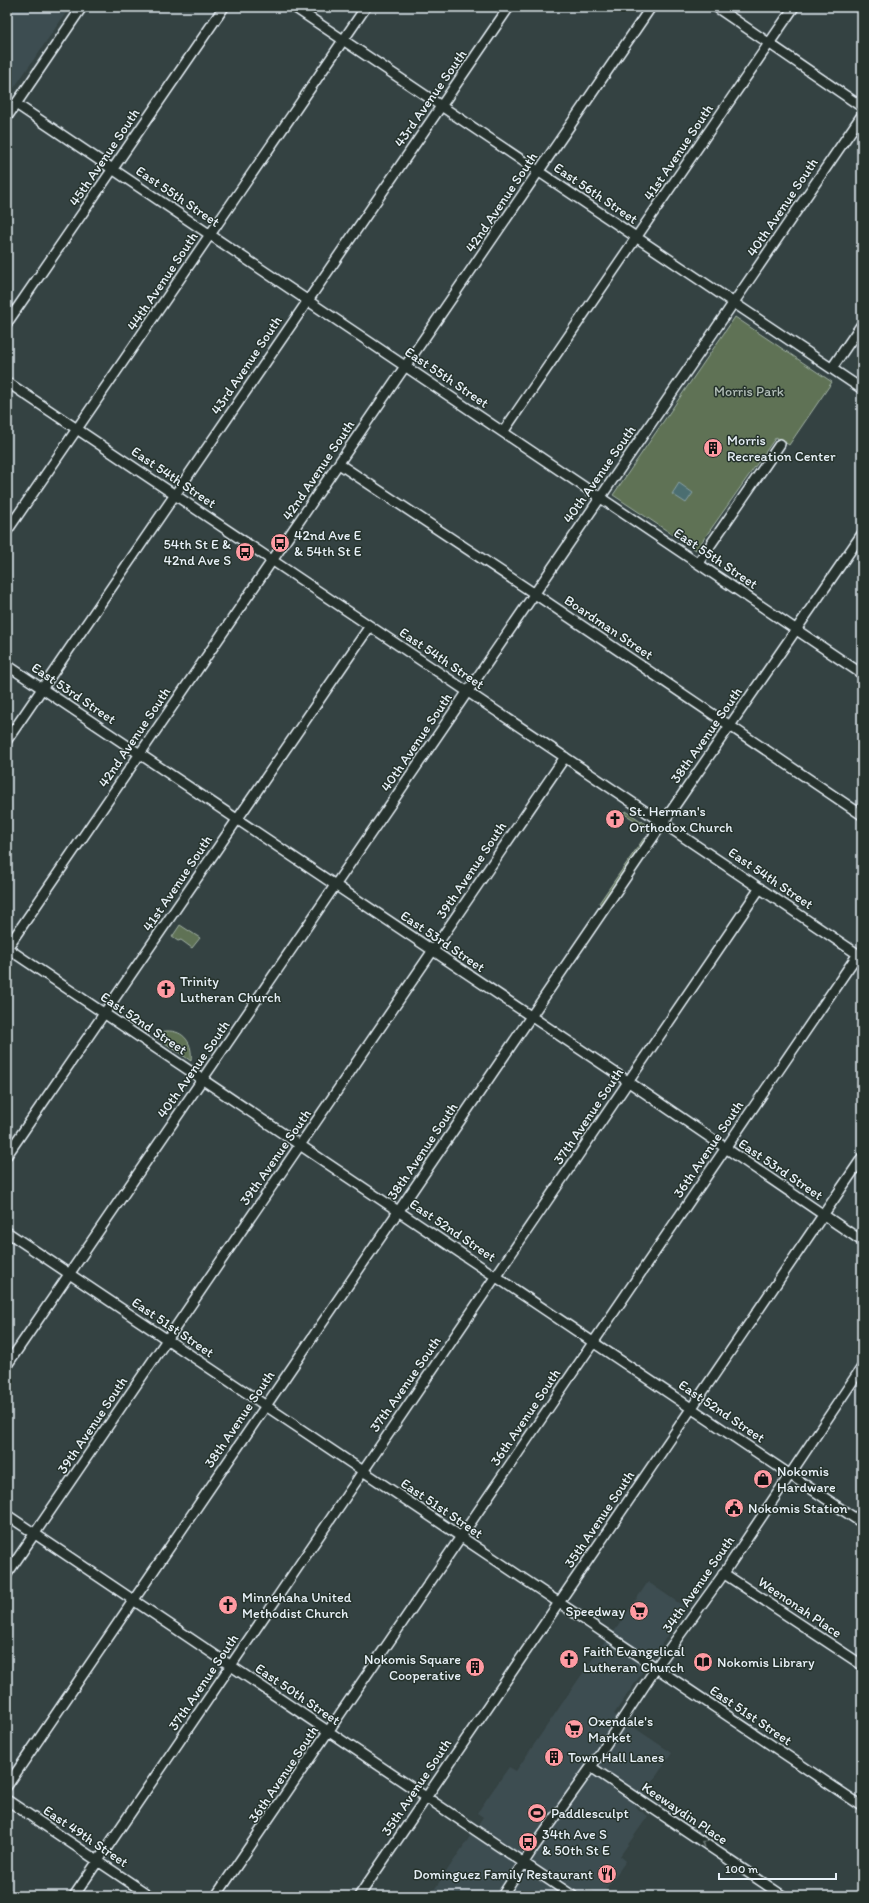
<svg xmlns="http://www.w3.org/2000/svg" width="869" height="1903" viewBox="0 0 869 1903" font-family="Itim,sans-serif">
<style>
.built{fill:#3e4d51}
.green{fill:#5e7255;stroke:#a3b2a6}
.water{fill:#4b6e71;stroke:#8aa2a7}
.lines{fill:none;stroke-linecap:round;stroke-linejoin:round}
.minor-casing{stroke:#e8f1f8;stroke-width:12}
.minor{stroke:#26332d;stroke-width:9}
.oneway{stroke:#6a7674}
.labels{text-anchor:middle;stroke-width:3;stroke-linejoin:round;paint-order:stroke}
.street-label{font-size:14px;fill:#e8f1f8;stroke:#26332d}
.park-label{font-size:14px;fill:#b1beb7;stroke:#26332d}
.poi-label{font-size:14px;fill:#e8f1f8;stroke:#26332d;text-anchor:start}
</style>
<rect width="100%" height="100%" fill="#344242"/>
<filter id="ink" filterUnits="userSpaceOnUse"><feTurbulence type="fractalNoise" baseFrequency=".025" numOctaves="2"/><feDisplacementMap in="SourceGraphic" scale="8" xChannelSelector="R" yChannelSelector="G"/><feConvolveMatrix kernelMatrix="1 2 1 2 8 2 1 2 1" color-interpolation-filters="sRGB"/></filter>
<g filter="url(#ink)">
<path class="built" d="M7,7H70L7,98Z
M648,1582L686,1608L614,1714L672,1753L635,1807L648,1816L620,1856L626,1861L601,1896L588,1888L582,1896H430L483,1817L477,1813L509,1767L516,1771L602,1645L616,1629Z"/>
<path class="green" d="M735,317L832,382L789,445L776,437L696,550L613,495Z
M626,811L641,821L638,825V822L624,814Z
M642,821L649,826L644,832L637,829Z
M644,838L645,840L601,904L599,903Z
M180,925L200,938L192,948L181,940L178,941L172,937Z
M166,1031C185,1030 193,1044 191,1061L155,1036Z"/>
<path class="water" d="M679,483L693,493L686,503L672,494Z"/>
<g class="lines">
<g class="minor-casing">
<path id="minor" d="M294,7L862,389
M716,7L862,107
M16,104L862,674
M7,117L82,7
M7,323L224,7
M832,368L862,324
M7,382L862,957
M503,432L794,7
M339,464L529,590L862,815
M7,531L366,7
M698,563L780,444
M7,665L623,1078L862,1241
M7,740L509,7
M7,948L651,7
M7,948L862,1523
M7,1155L370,626
M7,1232L862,1806
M7,1365L862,115
M7,1515L573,1896
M723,1573L862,1665
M7,1574L565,757
M591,1767L783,1896
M7,1786L658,830L862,534
M7,1800L150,1896
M74,1896L760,888
M216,1896L858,954
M359,1896L862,1158
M502,1896L532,1850L591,1767L660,1662L720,1579L862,1367"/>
</g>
<use href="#minor" class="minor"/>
</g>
<defs><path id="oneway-chevron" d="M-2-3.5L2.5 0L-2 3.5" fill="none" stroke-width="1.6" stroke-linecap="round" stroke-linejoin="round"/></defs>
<use class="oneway" href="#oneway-chevron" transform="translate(704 1843) rotate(-146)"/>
</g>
<defs>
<g id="building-disc" transform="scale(1)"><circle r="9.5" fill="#ff9aa2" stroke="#26332d"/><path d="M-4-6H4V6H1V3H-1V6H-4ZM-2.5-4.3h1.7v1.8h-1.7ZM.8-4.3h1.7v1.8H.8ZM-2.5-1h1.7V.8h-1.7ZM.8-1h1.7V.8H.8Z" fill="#111"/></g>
<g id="bus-disc" transform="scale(1)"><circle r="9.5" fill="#ff9aa2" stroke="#26332d"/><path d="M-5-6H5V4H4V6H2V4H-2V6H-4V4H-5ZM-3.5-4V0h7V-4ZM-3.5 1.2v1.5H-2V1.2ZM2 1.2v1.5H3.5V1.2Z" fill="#111"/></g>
<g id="church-disc" transform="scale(1)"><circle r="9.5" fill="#ff9aa2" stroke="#26332d"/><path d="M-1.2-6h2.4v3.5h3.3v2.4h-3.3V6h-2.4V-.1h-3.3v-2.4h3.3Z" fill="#111"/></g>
<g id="shop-disc" transform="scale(1)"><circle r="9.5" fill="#ff9aa2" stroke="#26332d"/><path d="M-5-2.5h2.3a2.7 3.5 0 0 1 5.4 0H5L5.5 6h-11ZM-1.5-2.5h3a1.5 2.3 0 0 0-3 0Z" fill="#111"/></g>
<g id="civic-disc" transform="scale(1)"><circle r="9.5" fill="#ff9aa2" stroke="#26332d"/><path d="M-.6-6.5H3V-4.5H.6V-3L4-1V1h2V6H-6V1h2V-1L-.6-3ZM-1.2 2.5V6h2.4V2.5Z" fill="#111"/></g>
<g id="supermarket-disc" transform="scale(1)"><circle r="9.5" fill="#ff9aa2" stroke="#26332d"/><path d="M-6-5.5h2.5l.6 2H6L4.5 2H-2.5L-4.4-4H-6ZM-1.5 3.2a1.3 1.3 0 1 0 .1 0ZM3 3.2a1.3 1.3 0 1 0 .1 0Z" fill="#111"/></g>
<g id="library-disc" transform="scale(1)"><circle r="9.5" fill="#ff9aa2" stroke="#26332d"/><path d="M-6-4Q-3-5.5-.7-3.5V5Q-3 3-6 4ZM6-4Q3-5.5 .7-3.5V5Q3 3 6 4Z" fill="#111"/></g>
<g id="stadium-disc" transform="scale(1)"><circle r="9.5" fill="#ff9aa2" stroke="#26332d"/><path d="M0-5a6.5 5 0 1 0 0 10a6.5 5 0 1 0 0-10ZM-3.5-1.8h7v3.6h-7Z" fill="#111"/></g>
<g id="restaurant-disc" transform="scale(1)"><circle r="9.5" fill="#ff9aa2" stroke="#26332d"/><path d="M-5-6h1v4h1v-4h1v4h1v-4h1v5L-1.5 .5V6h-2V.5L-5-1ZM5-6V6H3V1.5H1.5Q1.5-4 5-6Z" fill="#111"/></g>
</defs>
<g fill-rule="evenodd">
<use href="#building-disc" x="713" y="448"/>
<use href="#bus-disc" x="280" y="543"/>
<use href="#bus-disc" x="245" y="552"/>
<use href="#church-disc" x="615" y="819"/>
<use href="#church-disc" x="166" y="989"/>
<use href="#shop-disc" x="763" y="1479"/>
<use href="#civic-disc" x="734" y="1508"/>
<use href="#church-disc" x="228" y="1605"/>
<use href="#supermarket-disc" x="639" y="1611"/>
<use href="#church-disc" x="569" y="1659"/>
<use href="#library-disc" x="703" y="1662"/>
<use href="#building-disc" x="475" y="1667"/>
<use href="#supermarket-disc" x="574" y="1729"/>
<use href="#building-disc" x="554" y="1757"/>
<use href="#stadium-disc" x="537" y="1813"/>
<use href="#bus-disc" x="528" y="1842"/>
<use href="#restaurant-disc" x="607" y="1874"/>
</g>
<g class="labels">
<g class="street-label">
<text transform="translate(430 98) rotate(-55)" y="5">43rd Avenue South</text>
<text transform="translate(678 152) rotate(-56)" y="5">41st Avenue South</text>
<text transform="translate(104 157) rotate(-56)" y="5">45th Avenue South</text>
<text transform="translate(596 193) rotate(34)" y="5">East 56th Street</text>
<text transform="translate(178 196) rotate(34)" y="5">East 55th Street</text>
<text transform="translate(501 202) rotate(-56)" y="5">42nd Avenue South</text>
<text transform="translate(782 207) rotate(-56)" y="5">40th Avenue South</text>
<text transform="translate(162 281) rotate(-56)" y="5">44th Avenue South</text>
<text transform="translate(246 365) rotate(-56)" y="5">43rd Avenue South</text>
<text transform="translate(447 377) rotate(34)" y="5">East 55th Street</text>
<text transform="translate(318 470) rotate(-56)" y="5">42nd Avenue South</text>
<text transform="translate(599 474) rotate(-55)" y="5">40th Avenue South</text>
<text transform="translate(174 477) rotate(34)" y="5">East 54th Street</text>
<text transform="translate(716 558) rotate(34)" y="5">East 55th Street</text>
<text transform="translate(609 627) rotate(34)" y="5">Boardman Street</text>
<text transform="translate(442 658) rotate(34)" y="5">East 54th Street</text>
<text transform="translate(74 693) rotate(34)" y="5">East 53rd Street</text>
<text transform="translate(706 735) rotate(-55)" y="5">38th Avenue South</text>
<text transform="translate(134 737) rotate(-56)" y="5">42nd Avenue South</text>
<text transform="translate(416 742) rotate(-56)" y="5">40th Avenue South</text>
<text transform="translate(471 870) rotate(-56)" y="5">39th Avenue South</text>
<text transform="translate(771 878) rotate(34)" y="5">East 54th Street</text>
<text transform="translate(177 883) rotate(-56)" y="5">41st Avenue South</text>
<text transform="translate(443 941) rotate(34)" y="5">East 53rd Street</text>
<text transform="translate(144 1023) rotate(34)" y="5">East 52nd Street</text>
<text transform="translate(193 1069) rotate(-55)" y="5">40th Avenue South</text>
<text transform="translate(588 1116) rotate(-56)" y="5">37th Avenue South</text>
<text transform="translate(708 1149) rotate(-56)" y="5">36th Avenue South</text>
<text transform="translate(422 1151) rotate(-56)" y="5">38th Avenue South</text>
<text transform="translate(275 1157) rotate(-55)" y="5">39th Avenue South</text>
<text transform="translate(781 1169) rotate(34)" y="5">East 53rd Street</text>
<text transform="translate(453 1230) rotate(34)" y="5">East 52nd Street</text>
<text transform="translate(173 1327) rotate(34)" y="5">East 51st Street</text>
<text transform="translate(405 1384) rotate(-55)" y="5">37th Avenue South</text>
<text transform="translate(722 1411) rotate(34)" y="5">East 52nd Street</text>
<text transform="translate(525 1417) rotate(-56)" y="5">36th Avenue South</text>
<text transform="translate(239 1419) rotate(-56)" y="5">38th Avenue South</text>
<text transform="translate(92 1425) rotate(-56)" y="5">39th Avenue South</text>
<text transform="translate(442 1508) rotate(34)" y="5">East 51st Street</text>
<text transform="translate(599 1519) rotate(-56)" y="5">35th Avenue South</text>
<text transform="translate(698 1584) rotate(-55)" y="5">34th Avenue South</text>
<text transform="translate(800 1607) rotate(34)" y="5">Weenonah Place</text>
<text transform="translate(203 1682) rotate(-56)" y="5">37th Avenue South</text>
<text transform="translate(298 1694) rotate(34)" y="5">East 50th Street</text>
<text transform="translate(751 1715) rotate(34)" y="5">East 51st Street</text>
<text transform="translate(283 1774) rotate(-56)" y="5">36th Avenue South</text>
<text transform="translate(416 1787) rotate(-56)" y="5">35th Avenue South</text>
<text transform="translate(685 1813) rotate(34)" y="5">Keewaydin Place</text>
<text transform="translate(86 1836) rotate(34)" y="5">East 49th Street</text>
</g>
<g class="park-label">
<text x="749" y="396">Morris Park</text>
</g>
<g class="poi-label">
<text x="727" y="445">Morris<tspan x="727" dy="16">Recreation Center</tspan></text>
<text x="294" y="540">42nd Ave E<tspan x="294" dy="16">&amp; 54th St E</tspan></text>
<text x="231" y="549" text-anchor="end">54th St E &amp;<tspan x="231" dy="16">42nd Ave S</tspan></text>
<text x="629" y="816">St. Herman's<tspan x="629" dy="16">Orthodox Church</tspan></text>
<text x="180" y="986">Trinity<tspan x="180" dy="16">Lutheran Church</tspan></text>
<text x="777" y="1476">Nokomis<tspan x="777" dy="16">Hardware</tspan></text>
<text x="748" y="1513">Nokomis Station</text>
<text x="242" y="1602">Minnehaha United<tspan x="242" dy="16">Methodist Church</tspan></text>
<text x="625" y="1616" text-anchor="end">Speedway</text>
<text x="583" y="1656">Faith Evangelical<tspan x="583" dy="16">Lutheran Church</tspan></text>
<text x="461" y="1664" text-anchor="end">Nokomis Square<tspan x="461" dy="16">Cooperative</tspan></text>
<text x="717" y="1667">Nokomis Library</text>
<text x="588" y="1726">Oxendale's<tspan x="588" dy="16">Market</tspan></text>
<text x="568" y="1762">Town Hall Lanes</text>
<text x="551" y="1818">Paddlesculpt</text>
<text x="542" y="1839">34th Ave S<tspan x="542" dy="16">&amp; 50th St E</tspan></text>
<text x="593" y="1879" text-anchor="end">Dominguez Family Restaurant</text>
</g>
</g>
<rect width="869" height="1903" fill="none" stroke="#26332d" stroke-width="24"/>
<rect x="12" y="12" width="845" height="1879" fill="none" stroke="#e8f1f8" stroke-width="1.5" filter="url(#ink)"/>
<path d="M719 1873v6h117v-6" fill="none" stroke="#e8f1f8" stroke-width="2"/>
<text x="725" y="1873" font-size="12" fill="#e8f1f8" stroke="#26332d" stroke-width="3" paint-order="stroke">100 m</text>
</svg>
